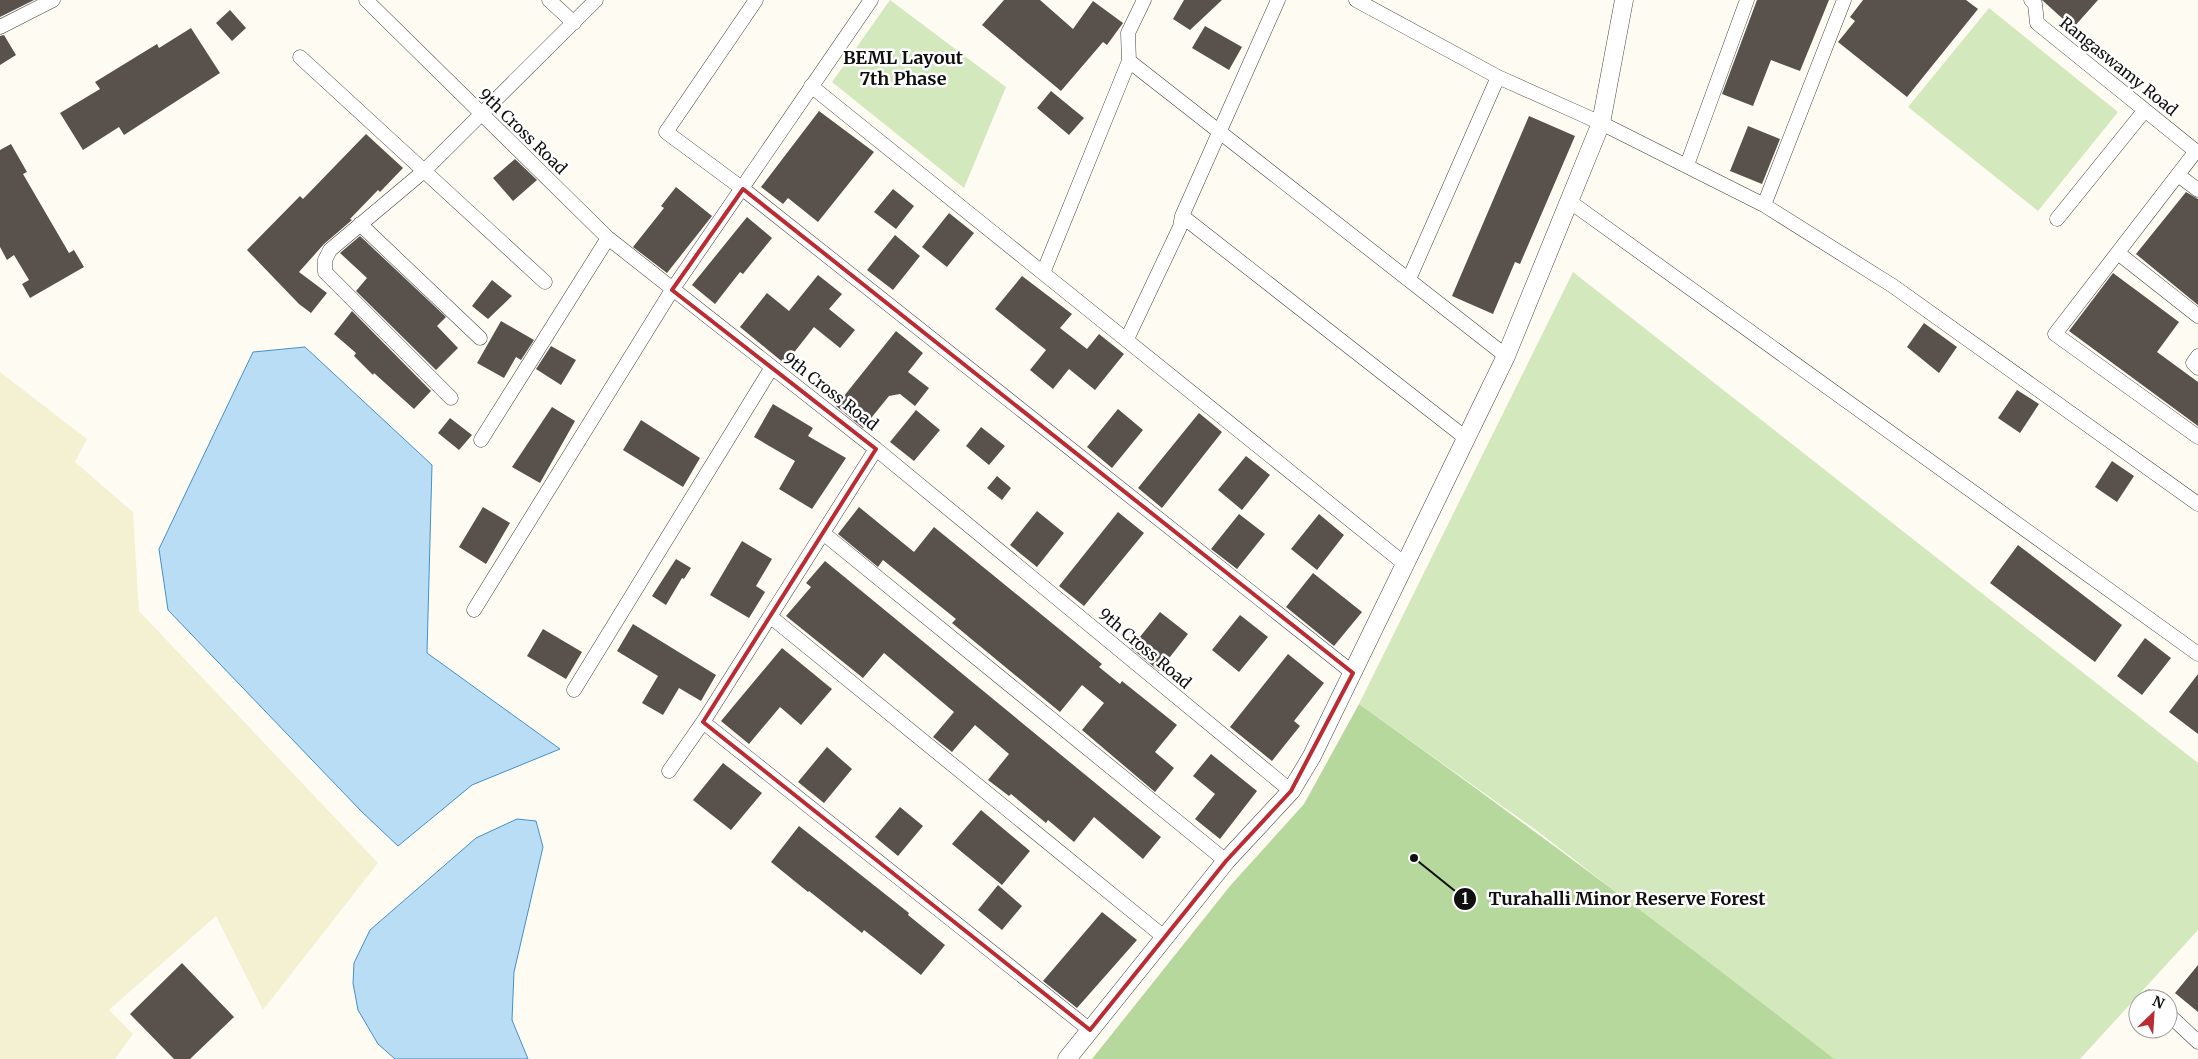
<svg xmlns="http://www.w3.org/2000/svg" width="2198" height="1059" viewBox="0 0 2198 1059" font-family="Merriweather,serif">
<style>
.farmland{fill:#f4f1d3}
.green{fill:#d3e8bc}
.forest{fill:#b7d89c}
.water{fill:#b9ddf4;stroke:#4391c8}
.building{fill:#58514c}
.lines{fill:none;stroke-linecap:round;stroke-linejoin:round}
.minor-casing{stroke:#424242;stroke-width:15}
.tertiary-casing{stroke:#424242;stroke-width:19}
.minor{stroke:#fff;stroke-width:14}
.tertiary{stroke:#fff;stroke-width:18}
.marked{fill:none;stroke:#ba2c31;stroke-width:4;stroke-linejoin:round}
.labels{text-anchor:middle;stroke-width:5;stroke-linejoin:round;paint-order:stroke}
.street-label{font-size:16px;fill:#0f0f0f;stroke:#fff}
.neighbourhood-label{font-size:18px;font-weight:bold;fill:#0f0f0f;stroke:#fff}
.leader{fill:none;stroke:#0f0f0f;stroke-width:2}
.callout-dot{fill:#0f0f0f;stroke:#fff;stroke-width:2}
.mark-label{font-size:15px;text-anchor:middle;font-weight:bold;fill:#fff}
.callout-label{font-size:18px;text-anchor:middle;font-weight:bold;fill:#0f0f0f;stroke:#fff;stroke-width:5;stroke-linejoin:round;paint-order:stroke}
</style>
<rect width="100%" height="100%" fill="#fefcf2"/>
<path class="farmland" d="M0,372L87,439L75,462L133,512L139,611L378,863L263,1010L216,916L109,1010L133,1034L115,1059H0Z"/>
<path class="green" d="M890,0L1006,87L964,188L832,82Z
M1989,8L2118,112L2038,211L1908,107Z
M1573,272L2198,763V930L2080,1059H1831L1536,830L1359,704Z"/>
<path class="forest" d="M1359,704C1520,819 1678,937 1834,1059H1092L1230,886L1304,804Z"/>
<path class="water" d="M305,347L432,465L427,653L560,749L472,785L398,846L362,812L168,610L159,549L253,352Z
M517,819L536,821L543,847L514,972L512,1020L528,1059H395L378,1044L358,1010L353,983L354,963L370,930L476,838Z"/>
<path class="building" d="M0,0H34L0,17Z
M1004,0H1040L1073,29L1093,1L1123,23L1107,45L1103,42L1061,91L982,25Z
M1184,0H1222L1190,30L1173,19Z
M1757,0H1829L1800,71L1771,60L1753,106L1722,94Z
M1863,0H1966L1978,9L1907,97L1838,42L1855,21L1850,17Z
M2042,0H2098L2073,28Z
M230,10L246,28L232,41L216,23Z
M1205,26L1242,47L1229,70L1192,48Z
M191,28L220,73L124,135L119,127L83,150L60,113L100,89L95,82L157,44L159,48Z
M4,35L16,55L0,65V36Z
M1051,91L1084,118L1069,135L1037,108Z
M819,111L874,152L818,222L788,198L783,204L761,187Z
M1529,116L1575,136L1520,264L1515,262L1493,314L1452,296Z
M1748,126L1780,139L1762,184L1730,171Z
M366,134L403,168L380,192L378,190L350,219L352,220L324,244L299,272L327,293L311,313L299,304L247,250L300,196L303,199Z
M11,144L27,172L23,174L69,253L74,250L84,267L30,298L22,284L29,280L14,255L7,260L0,247V150Z
M515,159L537,180L513,201L493,178Z
M676,187L712,216L667,273L633,247L664,208L661,206Z
M893,189L914,206L896,229L874,212Z
M2186,192L2198,199V305L2136,254Z
M949,213L974,233L947,267L922,247Z
M747,217L772,238L743,274L740,272L715,304L692,285Z
M895,235L920,256L893,290L867,270Z
M360,236L446,317L437,326L458,348L436,370L356,291L367,278L340,253Z
M2113,273L2179,322L2157,352L2198,382V426L2069,331Z
M818,275L842,294L829,309L855,330L840,348L814,327L785,364L740,327L767,293L789,311Z
M1022,276L1072,314L1060,328L1087,349L1099,334L1124,354L1095,390L1069,369L1053,389L1030,370L1046,350L995,309Z
M492,280L512,296L488,319L472,306Z
M352,311L431,391L414,409L374,373L373,375L354,356L356,353L334,334Z
M501,321L534,340L521,360L516,357L504,378L477,363Z
M1924,323L1957,347L1939,373L1907,347Z
M896,331L923,353L908,372L929,388L915,406L900,394L889,396L863,428L836,406Z
M551,346L576,360L561,385L536,369Z
M2017,390L2039,404L2020,433L1998,418Z
M773,404L813,428L808,436L846,458L812,509L779,489L795,461L754,437Z
M552,407L575,421L540,483L512,467Z
M1118,409L1143,430L1112,468L1087,447Z
M916,410L940,430L914,461L890,442Z
M1199,413L1222,432L1162,508L1138,488Z
M450,418L472,435L459,450L438,433Z
M641,420L700,458L683,487L623,450Z
M981,427L1005,446L989,465L966,446Z
M1246,456L1270,475L1242,510L1218,490Z
M2112,461L2134,476L2117,502L2095,487Z
M997,476L1011,488L1002,500L987,488Z
M483,507L510,523L486,564L459,547Z
M859,507L914,552L934,527L1102,664L1099,667L1120,684L1122,681L1177,725L1155,752L1174,768L1155,792L1082,730L1104,703L1082,685L1060,712L952,623L956,619L883,560L878,567L838,534Z
M1037,511L1064,533L1037,567L1010,545Z
M1118,512L1144,533L1084,606L1059,586Z
M1239,514L1265,534L1237,569L1211,549Z
M1319,514L1344,535L1317,570L1291,549Z
M742,541L772,559L756,586L765,592L749,618L710,595Z
M2018,545L2122,625L2095,662L1990,583Z
M676,559L691,568L684,579L682,578L666,605L652,596Z
M825,561L1161,837L1143,859L1094,817L1074,842L1048,820L1046,823L1011,794L1009,796L988,780L1009,754L975,725L952,752L933,737L954,712L884,653L863,678L786,616L811,587L806,583Z
M1313,573L1362,612L1334,646L1286,607Z
M1160,612L1188,634L1159,671L1131,648Z
M1240,615L1268,637L1239,672L1212,650Z
M633,624L716,675L701,701L679,688L663,715L642,703L658,676L617,651Z
M543,629L582,652L566,679L527,656Z
M2145,638L2171,658L2142,695L2117,676Z
M782,648L832,689L801,725L780,707L749,744L721,721Z
M1288,654L1324,683L1294,721L1300,726L1272,761L1230,727Z
M2198,674V734L2169,712Z
M827,747L852,769L824,803L798,782Z
M1211,754L1257,791L1220,839L1195,819L1215,794L1193,776Z
M723,763L762,793L731,830L693,800Z
M900,807L923,826L898,856L875,837Z
M981,810L1030,851L1002,885L952,844Z
M799,826L909,913L908,915L945,945L921,975L864,930L862,933L809,891L808,892L771,862Z
M998,885L1022,906L1002,930L978,910Z
M1102,912L1137,940L1077,1008L1043,981Z
M182,963L234,1017L190,1059H174L130,1014Z
M2198,965V1012L2175,993Z"/>
<g class="lines">
<g class="minor-casing">
<path id="minor" d="M366,0L608,238L876,449L1291,791
M549,0L574,23
M756,0L666,132L743,189L1353,673
M1356,0L1498,77L1601,123L1764,205L1893,286L2198,504
M2031,0L2035,4L2037,23L2198,153
M0,27L53,0
M300,57L545,282
M1129,61L1128,33L1144,0
M811,86L1043,273
M2196,151L2055,334L2198,437
M1687,165L1747,0
M2178,175L2198,190
M1569,201L2198,654
M1764,205L1844,0
M1182,216L1467,439
M2057,219L2145,110
M360,224L480,338
M2118,253L2198,316
M1409,279L1498,77
M1127,339L1180,227L1182,216L1278,0
M2198,356L2193,363L2198,368
M451,398L325,272V260L330,250L424,171L596,0
M481,440L608,238
M876,449L703,722L1090,1030
M823,533L1226,861
M1406,565L1043,273L1129,61L1506,356
M474,610L672,290L871,0
M771,617L1164,937
M574,690L772,367
M669,771L703,722
M2149,997L2151,999
M2168,1014L2198,1042"/>
</g>
<g class="tertiary-casing">
<path id="tertiary" d="M1067,1059L1226,861L1291,791L1312,756L1506,356L1601,123L1624,0"/>
</g>
<use href="#minor" class="minor"/>
<use href="#tertiary" class="tertiary"/>
</g>
<path class="marked" d="M743,189L1353,673L1291,791L1226,861L1090,1030L703,722L876,449L672,290Z"/>
<g class="labels">
<g class="street-label">
<text transform="translate(2119 66) rotate(39)" y="6">Rangaswamy Road</text>
<text transform="translate(523 131) rotate(44)" y="6">9th Cross Road</text>
<text transform="translate(831 391) rotate(38)" y="6">9th Cross Road</text>
<text transform="translate(1145 648) rotate(40)" y="6">9th Cross Road</text>
</g>
<g class="neighbourhood-label">
<text x="903" y="64">BEML Layout<tspan x="903" dy="21">7th Phase</tspan></text>
</g>
</g>
<path class="leader" d="M1414 858L1465 899"/>
<g class="callout-dot">
<circle cx="1414" cy="858" r="5"/>
<circle cx="1465" cy="899" r="12"/>
</g>
<g class="mark-label">
<text x="1465" y="904">1</text>
</g>
<g class="callout-label">
<text x="1627" y="905">Turahalli Minor Reserve Forest</text>
</g>
<g transform="translate(2153 1014) rotate(25)"><circle r="24" fill="#ffffff" stroke="#9f9f9f"/>
<path d="M0-4L9 19L0 12L-9 19Z" fill="#ba2c31"/>
<text y="-8" font-size="14" font-weight="bold" text-anchor="middle" fill="#0f0f0f">N</text>
</g>
</svg>
